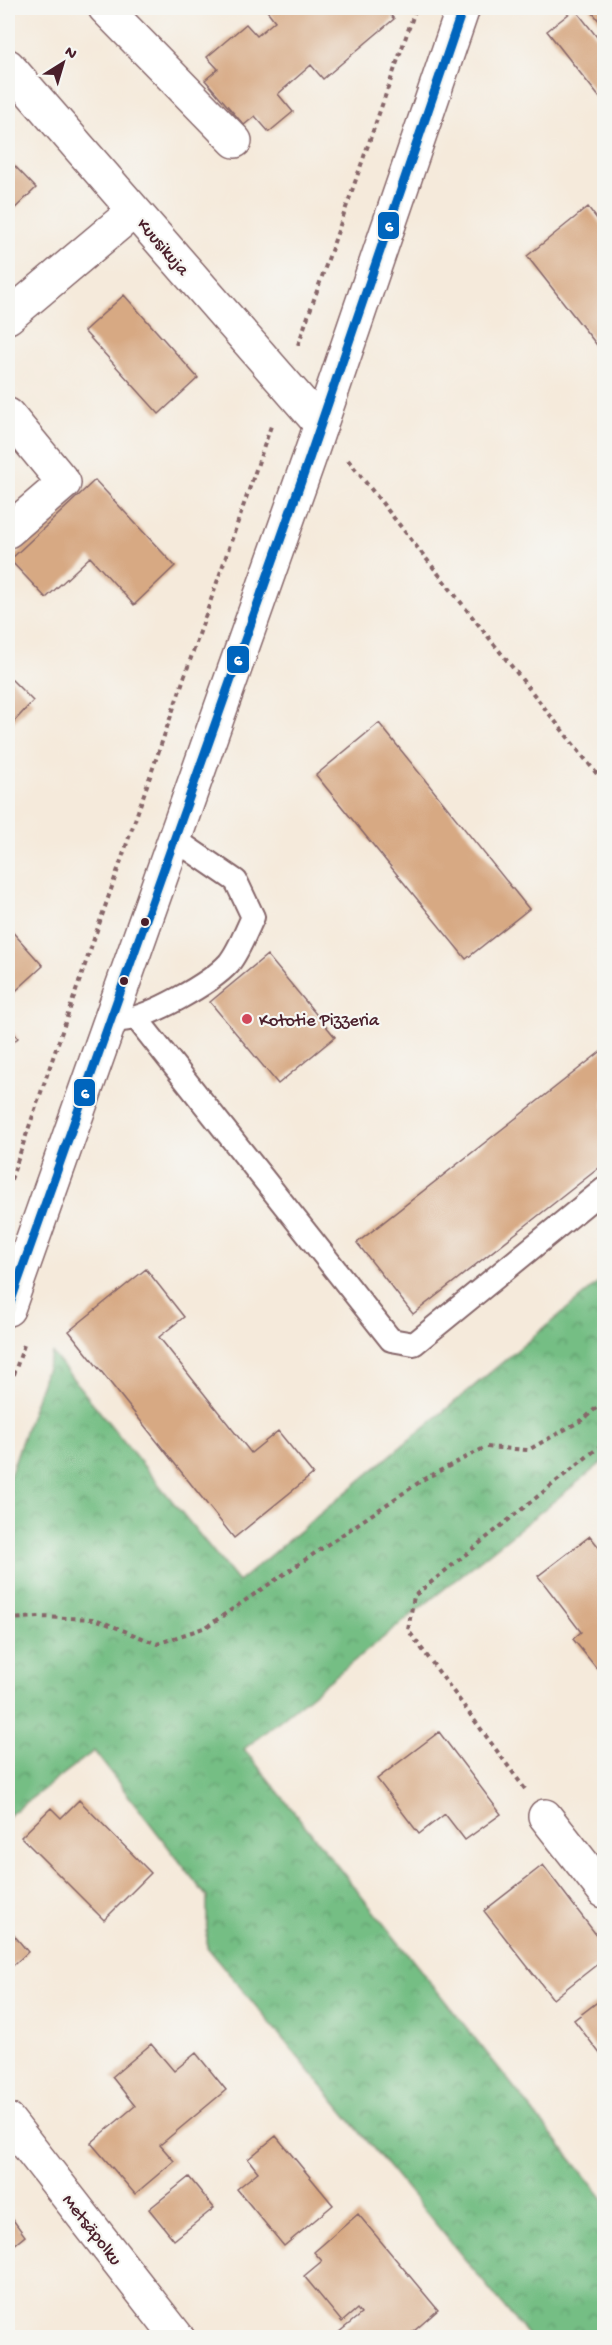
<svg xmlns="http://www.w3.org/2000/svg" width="612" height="2345" viewBox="0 0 612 2345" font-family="'Gochi Hand',sans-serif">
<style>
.forest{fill:url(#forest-crowns);stroke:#5f6e58;stroke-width:1.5}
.building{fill:#d7a983}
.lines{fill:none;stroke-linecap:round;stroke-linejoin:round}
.service-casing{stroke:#866669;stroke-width:26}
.minor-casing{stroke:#866669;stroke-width:36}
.tertiary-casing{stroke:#866669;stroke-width:36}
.path{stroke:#866669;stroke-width:4;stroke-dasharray:4.5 4.5;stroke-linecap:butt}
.service{stroke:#fff;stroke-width:22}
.minor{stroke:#fff;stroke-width:33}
.tertiary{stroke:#fff;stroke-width:33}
.bus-1-casing{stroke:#f6f6f2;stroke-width:14}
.bus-1{stroke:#0065bd;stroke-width:9}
.bus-dot{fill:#4a1f2b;stroke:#f6f6f2;stroke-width:2}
.poi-dot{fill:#d1495b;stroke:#f6f6f2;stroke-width:2}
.labels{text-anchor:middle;stroke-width:4.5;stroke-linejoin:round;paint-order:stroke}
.street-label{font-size:18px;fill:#4a1f2b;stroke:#f6f6f2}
.poi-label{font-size:18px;fill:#4a1f2b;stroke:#f6f6f2;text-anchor:start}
.line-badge{stroke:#f6f6f2;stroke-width:2}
.badge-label{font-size:16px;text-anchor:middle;font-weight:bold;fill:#fff}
</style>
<defs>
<pattern id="forest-crowns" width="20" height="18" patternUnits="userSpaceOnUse" patternTransform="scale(1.5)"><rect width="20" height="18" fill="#74be84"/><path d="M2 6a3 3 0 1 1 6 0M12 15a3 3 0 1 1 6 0" fill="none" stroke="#619a6c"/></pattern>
</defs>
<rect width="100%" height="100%" fill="#f6f6f2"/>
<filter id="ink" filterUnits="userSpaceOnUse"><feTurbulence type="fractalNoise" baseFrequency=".0167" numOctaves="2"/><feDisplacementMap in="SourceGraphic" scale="12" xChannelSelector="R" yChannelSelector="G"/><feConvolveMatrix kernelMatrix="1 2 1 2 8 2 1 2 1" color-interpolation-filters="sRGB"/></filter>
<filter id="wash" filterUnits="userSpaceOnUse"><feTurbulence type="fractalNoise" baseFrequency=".008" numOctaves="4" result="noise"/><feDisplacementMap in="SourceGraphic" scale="24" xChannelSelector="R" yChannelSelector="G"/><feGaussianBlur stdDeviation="1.35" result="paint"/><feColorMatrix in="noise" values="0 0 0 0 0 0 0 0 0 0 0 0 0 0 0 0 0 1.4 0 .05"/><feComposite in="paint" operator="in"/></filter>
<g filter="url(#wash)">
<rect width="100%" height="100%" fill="#f5eadb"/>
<path class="forest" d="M604,1278V1461L244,1749L604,2200V2337H529L207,1947V1897L94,1751L8,1816V1481L52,1353L238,1582Z"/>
<g id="blocks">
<path class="building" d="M265,8H384L394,19L323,79L311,65L278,94L293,112L269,132L255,116L244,125L205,80L218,69L207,57L246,24L257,36L275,21Z
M589,8H604V27Z
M575,9L604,46V103L547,31Z
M8,159L36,188L8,215Z
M588,207L604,228V354L527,256Z
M124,295L198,378L159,414L84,331Z
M95,480L175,566L134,605L90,557L46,598L10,560Z
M8,676L33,701L8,728Z
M379,723L529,909L466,959L316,775Z
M8,927L43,966L8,998Z
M267,955L335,1037L278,1084L210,1002Z
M8,1026L18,1038L8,1047Z
M604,1049V1164L413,1314L357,1243Z
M146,1269L184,1317L159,1337L251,1453L278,1431L313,1474L234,1538L69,1331Z
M590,1536L604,1554V1665L598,1670L573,1639L581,1632L538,1576Z
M439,1732L501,1814L465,1840L445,1814L419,1834L377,1779Z
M79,1800L151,1873L104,1920L21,1837L51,1808L61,1818Z
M543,1865L604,1945V1959L553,1999L484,1911Z
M8,1928L28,1952L8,1970Z
M604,1997V2059L574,2020Z
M151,2044L174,2071L196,2053L226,2090L160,2145L174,2161L135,2194L91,2143L135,2106L112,2077Z
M276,2136L333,2205L284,2246L237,2189L258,2172L248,2159Z
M189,2177L214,2208L174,2240L149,2209Z
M8,2213L25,2236L8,2250Z
M358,2214L438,2310L406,2338H332L361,2314L357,2309L342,2322L304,2276L322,2261L314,2252Z"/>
</g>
</g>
<g filter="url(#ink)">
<use href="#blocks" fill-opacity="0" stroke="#866669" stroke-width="1.5"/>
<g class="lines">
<g class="service-casing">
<path id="service" d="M137,1019L391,1340L414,1344L604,1189
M122,1020C149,1018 211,983 229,963C239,951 246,931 253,917L236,881L176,840"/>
</g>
<g class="minor-casing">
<path id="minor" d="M105,8L235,141
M8,66L321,425
M8,317L134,211
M8,415L64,483L8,531
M545,1816L604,1891
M8,2120L178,2338"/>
</g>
<g class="tertiary-casing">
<path id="tertiary" d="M8,1309L309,459L463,8"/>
</g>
<path class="path" d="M298,345L416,8
M348,460L604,783
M8,1188L272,423
M8,1392L25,1342
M8,1619L40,1617L95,1619L157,1644L206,1627L424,1479L486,1447L528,1450L584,1419L604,1401
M525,1789L408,1630L414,1596L604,1443"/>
<use href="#service" class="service"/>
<use href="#minor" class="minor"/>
<use href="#tertiary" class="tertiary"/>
<g class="bus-1-casing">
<path id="bus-1" d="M8,1309L309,459L463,8"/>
</g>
<use href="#bus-1" class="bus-1"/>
</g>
</g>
<g class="bus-dot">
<circle cx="145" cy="922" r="5"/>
<circle cx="124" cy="981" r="5"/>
</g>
<circle class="poi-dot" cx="247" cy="1019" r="6"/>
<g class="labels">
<g class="street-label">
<text transform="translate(164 246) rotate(49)" y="6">Kuusikuja</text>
<text transform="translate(93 2229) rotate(52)" y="6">Metsäpolku</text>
</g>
<g class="poi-label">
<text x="259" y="1025">Kototie Pizzeria</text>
</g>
</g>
<g class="line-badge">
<rect x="377" y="211" width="23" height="29" rx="6" fill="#0065bd"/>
<rect x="226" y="645" width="24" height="29" rx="6" fill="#0065bd"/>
<rect x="73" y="1078" width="23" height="29" rx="6" fill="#0065bd"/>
</g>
<g class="badge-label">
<text x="389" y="231">6</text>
<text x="238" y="665">6</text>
<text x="85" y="1098">6</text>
</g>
<rect width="612" height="2345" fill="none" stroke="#f6f6f2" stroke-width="30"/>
<g transform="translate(63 63) rotate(37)" stroke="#f6f6f2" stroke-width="4.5" paint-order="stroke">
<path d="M0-4.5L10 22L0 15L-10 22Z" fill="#4a1f2b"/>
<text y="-9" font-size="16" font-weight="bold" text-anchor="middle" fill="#4a1f2b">N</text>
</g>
</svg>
